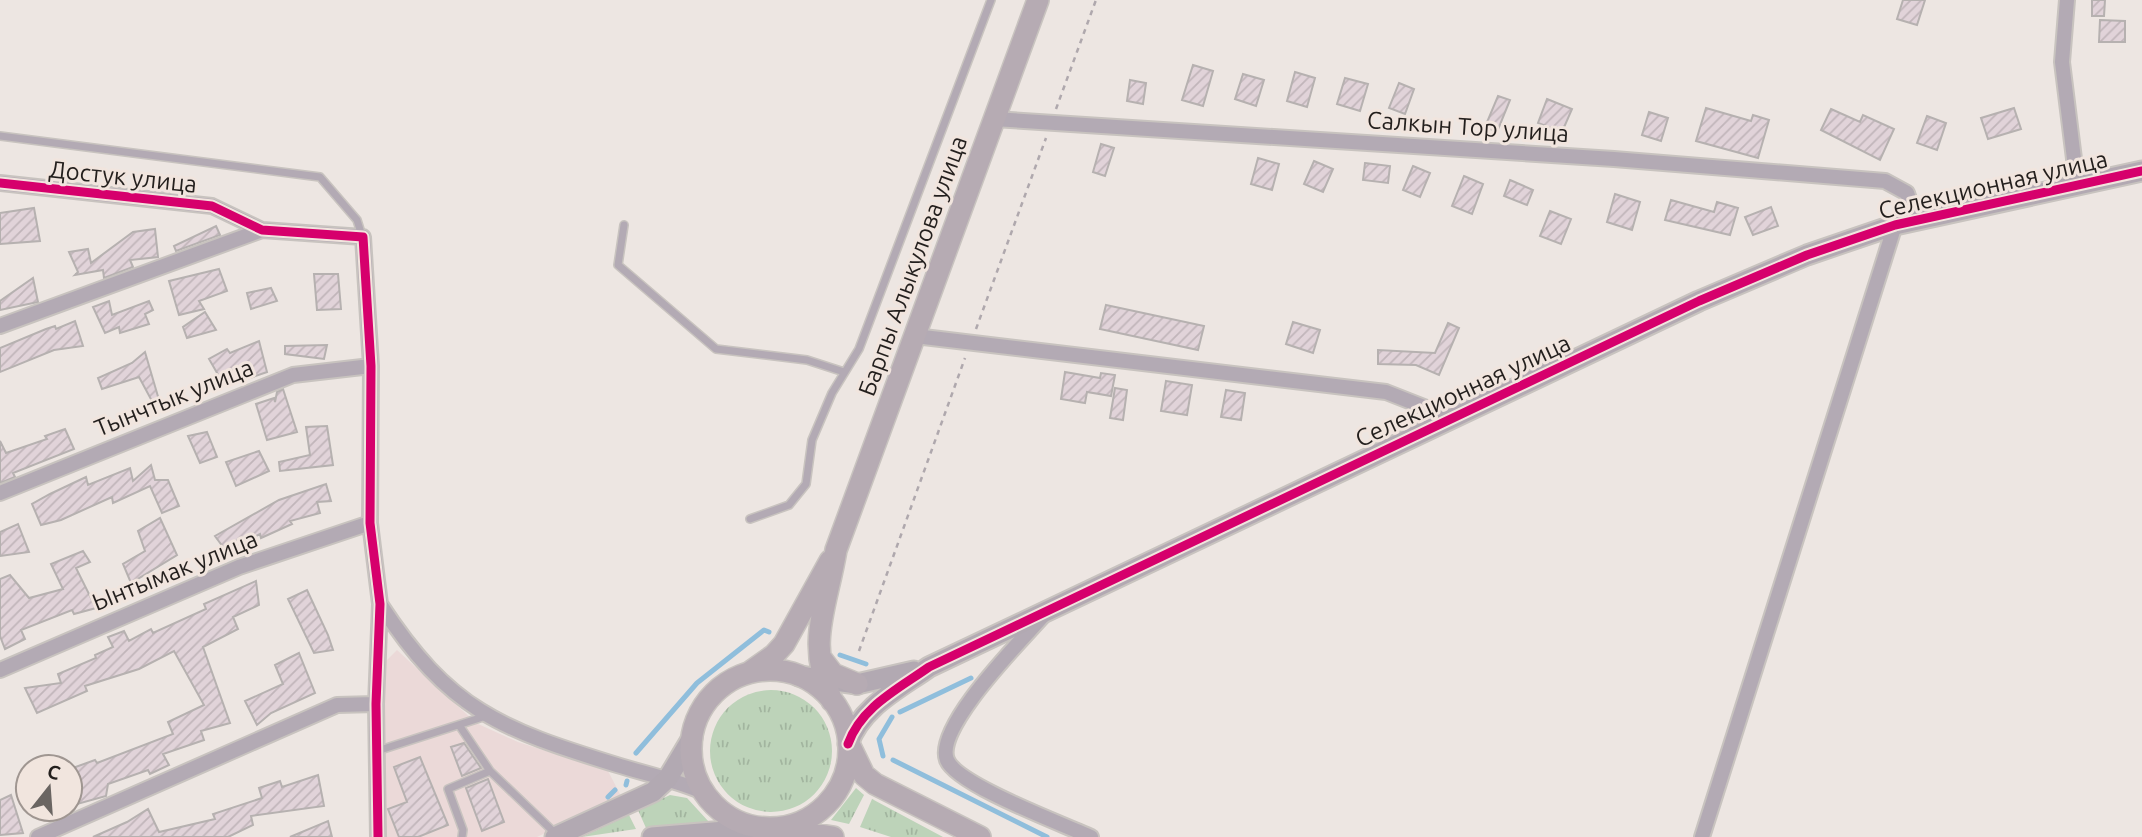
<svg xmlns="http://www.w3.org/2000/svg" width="2142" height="837" viewBox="0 0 2142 837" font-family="Ubuntu,sans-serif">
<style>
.commercial{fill:#ebd9d8}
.grass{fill:url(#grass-tufts)}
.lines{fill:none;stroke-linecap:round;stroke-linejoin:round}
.stream{stroke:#8fbedc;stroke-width:5}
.building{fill:url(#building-hatch);stroke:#b6b1b0;stroke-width:2}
.lane-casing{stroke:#c8c3bf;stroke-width:10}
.street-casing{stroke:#c8c3bf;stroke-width:18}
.secondary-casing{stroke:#c8c3bf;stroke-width:23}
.primary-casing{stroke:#c8c3bf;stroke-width:24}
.path{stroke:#afa8ad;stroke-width:2.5;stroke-dasharray:5 5;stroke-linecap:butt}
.lane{stroke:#b3aab4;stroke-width:7}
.street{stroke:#b3aab4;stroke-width:14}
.secondary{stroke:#b2a9b2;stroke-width:19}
.primary{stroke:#b6abb3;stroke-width:21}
.cycleway-casing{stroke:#f1e5de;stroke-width:13}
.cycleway{stroke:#d6006c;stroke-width:9}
.labels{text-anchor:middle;stroke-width:6;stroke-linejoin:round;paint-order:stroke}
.street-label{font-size:24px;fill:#231f1d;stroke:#f1e5de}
</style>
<defs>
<pattern id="grass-tufts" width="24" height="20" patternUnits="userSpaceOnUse" patternTransform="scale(1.75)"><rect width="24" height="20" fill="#bdd3b9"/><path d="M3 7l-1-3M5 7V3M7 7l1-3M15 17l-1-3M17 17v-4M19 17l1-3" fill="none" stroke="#a2b59f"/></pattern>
<pattern id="building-hatch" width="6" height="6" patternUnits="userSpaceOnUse" patternTransform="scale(1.75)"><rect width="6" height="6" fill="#e1d3d9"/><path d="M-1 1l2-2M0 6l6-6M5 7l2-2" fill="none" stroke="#c1b5ba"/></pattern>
</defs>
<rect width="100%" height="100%" fill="#ede6e2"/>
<path class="commercial" d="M397,650L476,723L518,742L608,771L621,796L537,837H383L385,662Z"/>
<path class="grass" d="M710 751a61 61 0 1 1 122 0a61 61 0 1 1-122 0Z
M856,788L864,795L849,824L831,820Z
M670,795L687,798L709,822L646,828L638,810Z
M872,799L943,837H891L860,827Z
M629,815L636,829L582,837Z"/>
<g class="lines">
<path class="stream" d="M840,655L866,664
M900,712L971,678
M636,753L697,683L764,630L769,632
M883,756L879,739L892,717
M893,760L1047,837
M626,785L627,781
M608,797L615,790"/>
</g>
<path class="building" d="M1903,0H1925L1917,25L1897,19Z
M2092,0H2105L2104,16H2092Z
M2100,20L2125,21V42H2099Z
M1193,65L1213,71L1203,106L1182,100Z
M1295,72L1315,78L1307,107L1287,101Z
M1243,74L1264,80L1256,106L1235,99Z
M1345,78L1368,84L1360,111L1337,104Z
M1130,80L1146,83L1143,104L1127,101Z
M1399,83L1414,89L1405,114L1389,108Z
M1498,96L1510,100L1497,132L1485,127Z
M1547,99L1572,109L1562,132L1538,123Z
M1706,108L1751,121L1753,115L1769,120L1758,158L1696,141Z
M2014,108L2021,129L1988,139L1981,118Z
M1831,109L1860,122L1863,115L1894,129L1880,160L1821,130Z
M1649,112L1668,118L1661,141L1642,135Z
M1927,116L1946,123L1937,150L1917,143Z
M1101,144L1114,148L1105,176L1093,172Z
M1258,158L1279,164L1272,190L1251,184Z
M1314,161L1333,169L1323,192L1304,184Z
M1365,163L1390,166L1388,183L1363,180Z
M1413,166L1430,173L1420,197L1403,190Z
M1464,176L1483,184L1472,214L1452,206Z
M1510,180L1533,190L1527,205L1504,196Z
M1615,194L1640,202L1632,230L1607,222Z
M1671,200L1714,212L1717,202L1738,208L1730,235L1665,220Z
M1771,207L1778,226L1753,235L1745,217Z
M34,208L40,241L0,244V213Z
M1550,211L1571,219L1561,244L1540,236Z
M216,226L220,235L176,251L174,246Z
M155,229L158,257L130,260L133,267L104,278L103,270L75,275L78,272L69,252L88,249L91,263L133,232Z
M219,269L227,291L199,301L204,309L179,315L169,281Z
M314,274H338L341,309L317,310Z
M33,278L38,302L0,310V301Z
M271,288L277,301L251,309L247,293Z
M109,301L112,315L149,301L153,310L145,314L149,324L120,333L119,327L105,333L93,307Z
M1106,305L1204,326L1198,350L1100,329Z
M205,312L216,330L187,338L183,327Z
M75,321L83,346L54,350L0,372V348L46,329L55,326L56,329Z
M1293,322L1320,330L1313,353L1286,344Z
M1448,323L1459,328L1439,375L1416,365L1378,364V350L1435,353Z
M259,341L267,372L244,380L238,367L220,378L209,359L227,349L230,353Z
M327,345L324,359L285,354V346Z
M145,352L159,400L153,403L139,377L102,389L98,378L132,363Z
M1065,372L1100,378L1101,373L1115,375L1111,396L1087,392L1085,403L1061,399Z
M1166,381L1192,385L1187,415L1161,411Z
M1115,388L1127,390L1123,420L1110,418Z
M283,389L297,432L267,440L256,404L274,398L275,402L277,392Z
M1226,390L1245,393L1241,420L1221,417Z
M327,426L333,465L280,471L279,462L310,455L306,427Z
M65,429L74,449L13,473L15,477L0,483V441L6,453L47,439L45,436Z
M207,432L217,457L200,463L188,436Z
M259,451L269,471L236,486L226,462Z
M151,465L155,480H168L179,506L162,513L150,486L113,503L112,497L61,520L41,525L32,504L50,494L86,477L88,485L130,468L133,481Z
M326,484L331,501L317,502L320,513L290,521L292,524L261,538L260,534L226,551L215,536L279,500Z
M160,518L177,555L131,583L123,564L145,551L138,531Z
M18,524L29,552L0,556V532Z
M83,551L90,562L76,568L96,608L74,614L72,610L21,630L25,639L5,649L0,636V579L10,575L29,598L63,589L51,564Z
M256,581L259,605L233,617L238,629L203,647L230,723L201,731L204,740L163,754L169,765L150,774L148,770L108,784L106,796L70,806V769L95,760L97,763L173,734L168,722L204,705L174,651L139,669L85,686L87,691L37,713L25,688L61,683L58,674L96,658L95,655L113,647L108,637L124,631L129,641L151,629L153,633L206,609L204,604Z
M307,590L328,635L333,650L314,653L288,599Z
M299,653L315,693L271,713L257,725L245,701L283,684L275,665Z
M464,743L481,768L462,776L451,747Z
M420,757L448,825L418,837H399L388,809L407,802L394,767Z
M318,775L324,806L251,816L253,825L228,837H93L127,822L148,809L159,832L215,819L213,814L262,798L259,788L280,781L282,787Z
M488,779L504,822L482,831L466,788Z
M11,795L23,833L0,835V800Z
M328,821L332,837H290Z"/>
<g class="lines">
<g class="lane-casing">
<path id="lane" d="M0,136L320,177L357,220L362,236
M624,225L618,265L716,349L807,360L844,372
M750,519L789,505L806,484L812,440L832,393L859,349L991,0
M459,725L490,771
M377,751L486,716
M462,837L463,830L448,789L490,771L557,835"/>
</g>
<g class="street-casing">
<path id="street" d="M2067,0L2062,62L2077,183
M994,119L1614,159L1885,181L1907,193L1916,220
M0,183L212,206L262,230L363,237L371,366L370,523L380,604L376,704L378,837
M0,326L262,230
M915,336L1386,392L1452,418
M0,493L293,375L371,366
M380,604C449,710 500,729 617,765C646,774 675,780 703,792
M1042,617C1020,642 934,728 947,760C957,785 1063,824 1091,837
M0,670L239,567L370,523
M38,837L337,705L376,704
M1702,837L1895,225"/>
</g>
<g class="secondary-casing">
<path id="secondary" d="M799,676L857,684L914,671
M848,744C861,707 898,689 929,667L1699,301L1807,255L1895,225L2142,171
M555,837L653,792L668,778L692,738
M652,837L762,828"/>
</g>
<g class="primary-casing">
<path id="primary" d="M820,657L833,674L857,684
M691 749a79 79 0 1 1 158 0a79 79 0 1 1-158 0Z
M750,672L774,655L784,644L830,561
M832,701C806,642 826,610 836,550L1038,0
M849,744L864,775L875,784L980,837
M782,829L833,837"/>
</g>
<path class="path" d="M1056,109L1096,0
M976,329L1046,138
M859,651L965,358"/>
<use href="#lane" class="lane"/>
<use href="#street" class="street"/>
<use href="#secondary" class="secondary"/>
<use href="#primary" class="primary"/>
<g class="cycleway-casing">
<path id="cycleway" d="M0,183L212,206L262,230L363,237L371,366L370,523L380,604L376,704L378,837
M848,744C861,707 898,689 929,667L1699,301L1807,255L1895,225L2142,171"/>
</g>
<use href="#cycleway" class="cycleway"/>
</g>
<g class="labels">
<g class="street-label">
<text transform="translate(1468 127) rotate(4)" y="8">Салкын Тор улица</text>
<text transform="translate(123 177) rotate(6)" y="8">Достук улица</text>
<text transform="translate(1993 185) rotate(-13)" y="8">Селекционная улица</text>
<text transform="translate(913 266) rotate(-70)" y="8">Барпы Алыкулова улица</text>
<text transform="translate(1463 391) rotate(-25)" y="8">Селекционная улица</text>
<text transform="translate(174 398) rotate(-22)" y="8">Тынчтык улица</text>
<text transform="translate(175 571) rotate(-22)" y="8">Ынтымак улица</text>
</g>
</g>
<g transform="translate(49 788) rotate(17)"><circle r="33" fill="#f1e5de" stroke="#9f9691" stroke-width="2"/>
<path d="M0-5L12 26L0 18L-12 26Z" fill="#6a6562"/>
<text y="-10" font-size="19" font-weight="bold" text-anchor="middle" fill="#231f1d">С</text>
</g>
</svg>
